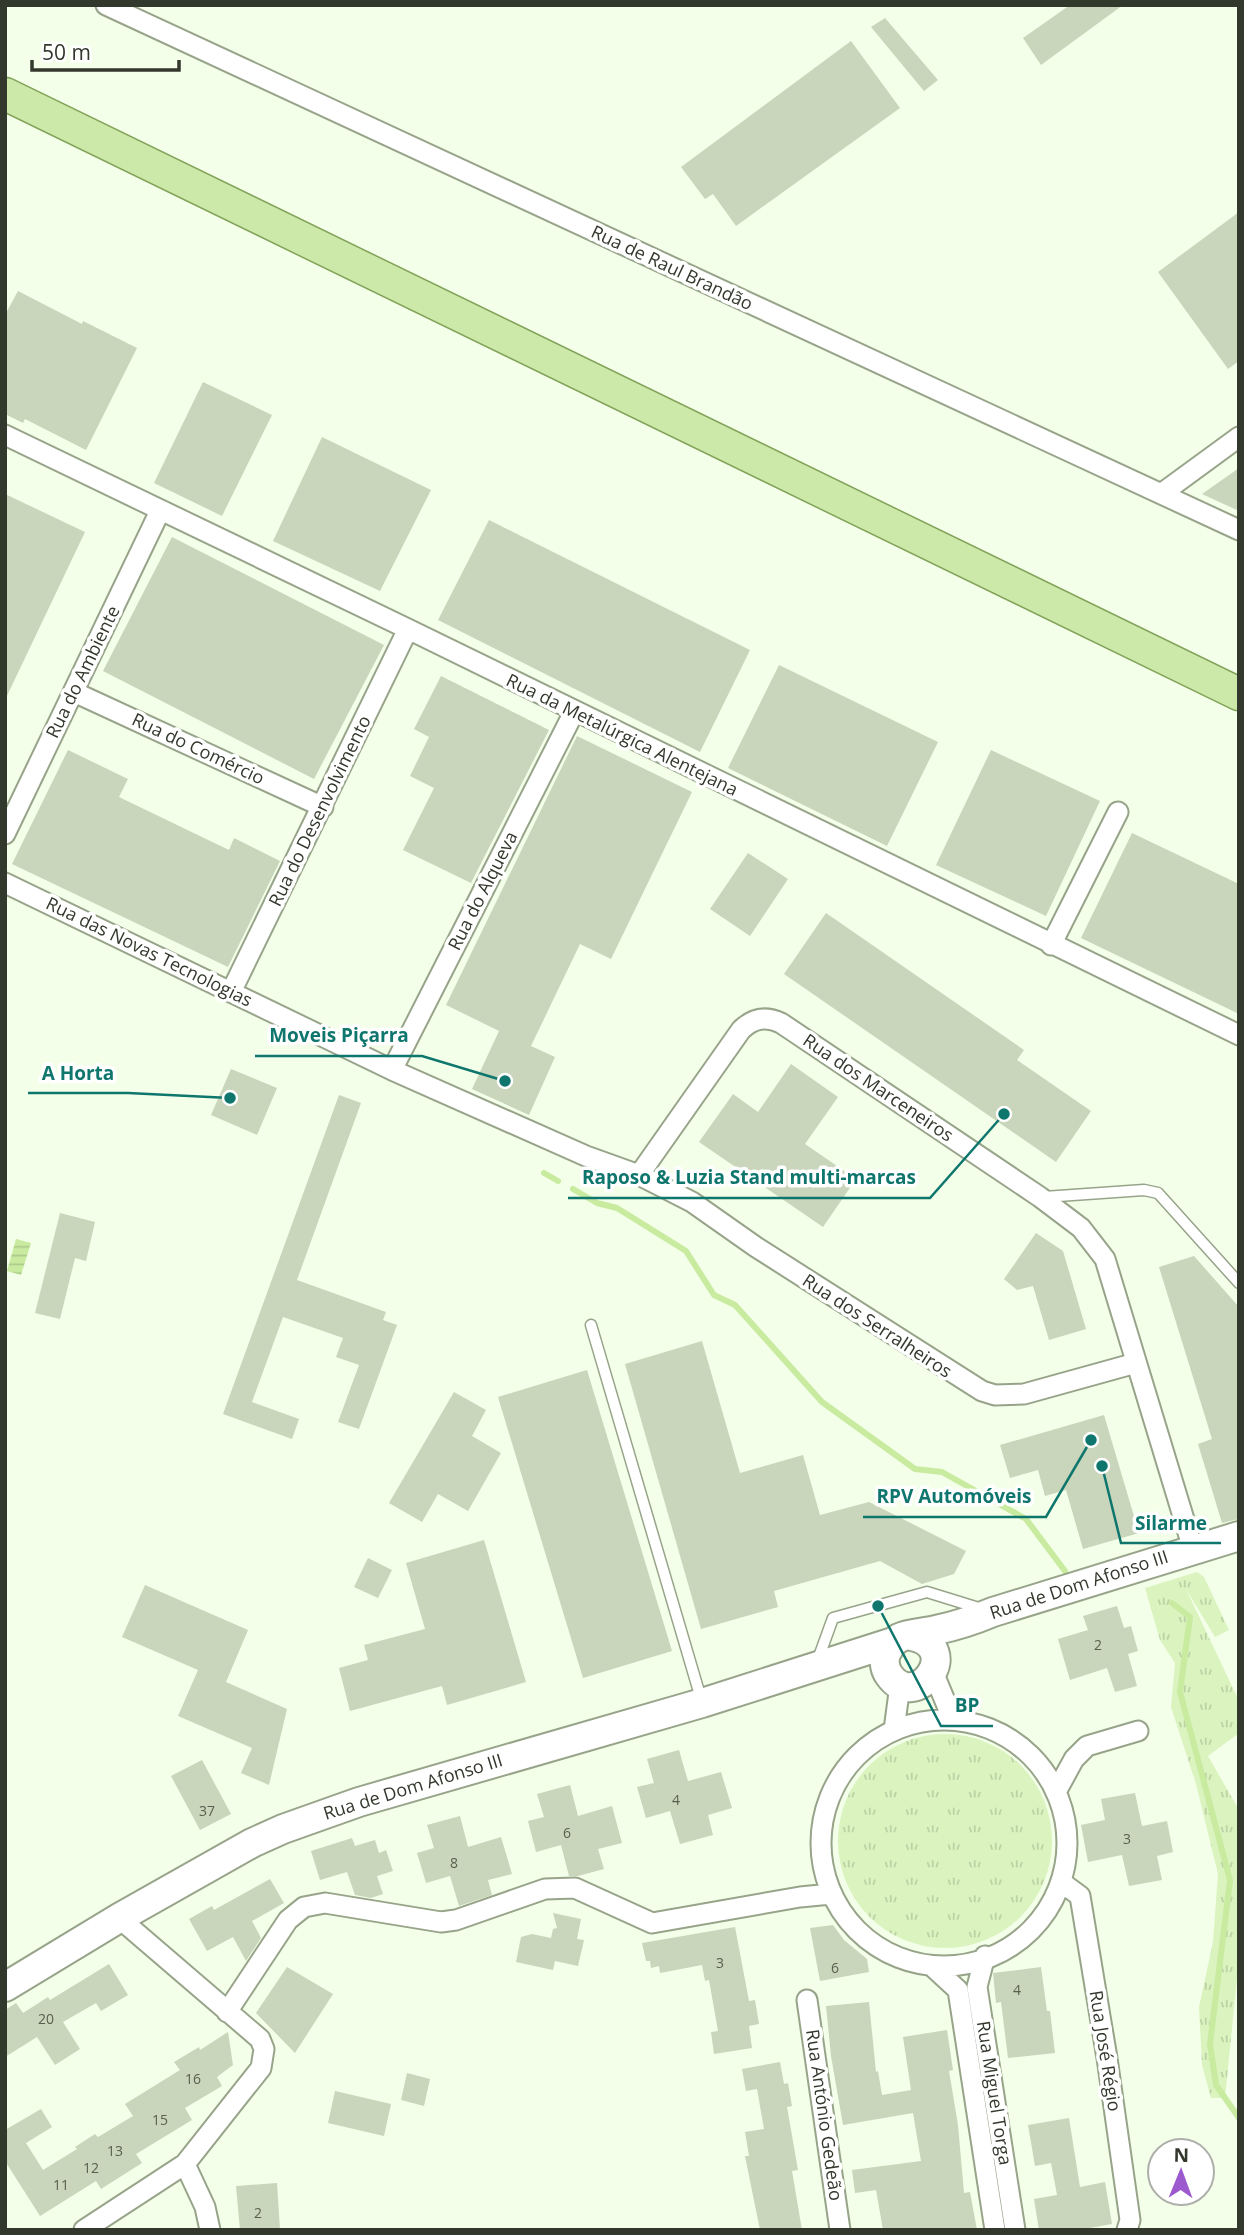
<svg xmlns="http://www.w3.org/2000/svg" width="1244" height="2235" viewBox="0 0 1244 2235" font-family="'Open Sans',sans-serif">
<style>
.grass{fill:url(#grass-tufts)}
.water{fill:url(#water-rules)}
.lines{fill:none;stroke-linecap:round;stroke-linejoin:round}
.stream{stroke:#c8eba0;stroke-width:6}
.building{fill:#c9d6bb}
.lane-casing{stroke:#97a48a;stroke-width:13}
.street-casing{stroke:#97a48a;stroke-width:23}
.secondary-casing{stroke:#97a48a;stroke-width:32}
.primary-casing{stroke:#82a259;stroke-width:35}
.lane{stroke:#fff;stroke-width:10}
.street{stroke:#fff;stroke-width:19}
.secondary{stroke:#fff;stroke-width:28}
.primary{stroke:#cde9a9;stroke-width:32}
.labels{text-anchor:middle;stroke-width:7;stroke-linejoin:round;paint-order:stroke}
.number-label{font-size:14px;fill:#586050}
.street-label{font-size:18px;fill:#33382d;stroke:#fff}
.leader{fill:none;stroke:#0f766e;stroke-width:2.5}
.callout-dot{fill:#0f766e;stroke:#fff;stroke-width:2.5}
.callout-label{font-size:19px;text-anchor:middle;font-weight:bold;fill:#0f766e;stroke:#fff;stroke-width:7;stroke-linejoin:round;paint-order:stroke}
</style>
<defs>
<pattern id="grass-tufts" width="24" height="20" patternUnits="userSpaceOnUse" patternTransform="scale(1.75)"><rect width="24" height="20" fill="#daf3bf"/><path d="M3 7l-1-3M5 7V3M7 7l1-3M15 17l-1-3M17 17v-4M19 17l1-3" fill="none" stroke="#bcd1a4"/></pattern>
<pattern id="water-rules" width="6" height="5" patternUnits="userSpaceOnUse" patternTransform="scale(1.75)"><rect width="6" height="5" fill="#c8eba0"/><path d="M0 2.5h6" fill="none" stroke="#acca8a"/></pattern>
</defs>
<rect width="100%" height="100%" fill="#f3ffe8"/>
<path class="grass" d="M1197,1572L1204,1577L1229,1630L1215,1637L1186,1589L1239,1701V1733L1208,1756L1239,1810V1959L1225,2098H1211L1202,2065L1199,2007L1213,1942L1218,1874L1196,1784L1171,1707L1175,1663L1160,1640L1145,1588Z
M838 1841a107 107 0 1 1 214 0a107 107 0 1 1-214 0Z"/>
<path class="water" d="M16,1239L31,1243L21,1275L7,1271Z"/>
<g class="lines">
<path class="stream" d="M544,1173L558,1181
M573,1189L597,1203L617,1208L686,1251L714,1295L735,1305L822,1402L915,1469L942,1472L1026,1519L1065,1571
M1172,1603L1190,1617L1180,1692L1230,1880L1210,2044L1216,2085L1239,2118"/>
</g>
<path class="building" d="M1070,5H1123L1041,65L1023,38Z
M885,18L938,80L924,91L871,27Z
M851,41L900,108L736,226L713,194L705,199L681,167Z
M1239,212V361L1228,369L1158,272Z
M18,291L82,324L83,321L137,348L86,450L25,419L23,423L5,414V315Z
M203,382L272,415L222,516L154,483Z
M322,437L431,490L380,591L273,541Z
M1239,468V511L1202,494Z
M5,494L85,532L5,700Z
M489,520L750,650L700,752L438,620Z
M172,537L384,645L314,779L103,671Z
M779,665L938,742L887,846L728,768Z
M441,676L549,730L471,883L403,850L434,788L410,776L429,737L414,729Z
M577,736L692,792L611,959L580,944L531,1046L555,1057L529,1115L472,1089L499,1031L446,1005Z
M68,750L128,779L119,797L229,850L234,838L280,861L228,967L12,864Z
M991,750L1100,801L1046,916L936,865Z
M1132,833L1239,884V1014L1081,938Z
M748,853L788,879L750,936L710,909Z
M826,913L1024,1050L1017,1060L1091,1111L1056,1162L784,974Z
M791,1064L838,1097L805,1144L856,1179L823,1227L699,1142L733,1094L758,1112Z
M231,1069L277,1088L257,1135L211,1115Z
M339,1095L361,1103L297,1280L386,1312L383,1320L397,1325L359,1429L338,1422L359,1365L336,1357L343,1338L283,1317L252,1402L299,1419L292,1439L223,1414Z
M60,1213L95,1222L86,1261L75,1258L60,1319L35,1313Z
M1036,1233L1063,1251L1086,1329L1049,1340L1033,1286L1017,1290L1004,1279Z
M1194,1256L1239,1307V1519L1222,1523L1198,1444L1212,1439L1159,1267Z
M702,1341L740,1473L803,1455L820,1515L869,1502L966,1551L954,1574L922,1584L880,1561L774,1591L778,1607L701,1629L625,1364Z
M587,1370L672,1651L583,1678L498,1397Z
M454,1392L486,1410L472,1436L501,1453L468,1511L438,1494L422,1522L389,1503Z
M1104,1415L1139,1533L1083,1549L1066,1490L1045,1496L1038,1470L1010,1478L1000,1445Z
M484,1540L526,1682L447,1705L442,1686L350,1711L339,1668L368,1660L364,1645L425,1629L406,1563Z
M368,1558L392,1570L378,1598L354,1587Z
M145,1585L248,1630L226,1682L287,1709L269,1785L241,1773L252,1748L178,1716L198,1670L122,1637Z
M1117,1606L1124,1628L1131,1626L1138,1651L1128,1654L1137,1686L1115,1692L1107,1668L1070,1680L1058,1639L1088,1630L1083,1616Z
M679,1750L688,1781L721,1772L732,1808L708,1815L713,1835L680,1844L670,1811L646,1818L637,1787L654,1783L647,1759Z
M202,1760L231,1814L200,1830L171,1776Z
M570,1785L578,1816L612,1806L622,1843L598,1849L604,1869L578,1876H569L561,1845L536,1852L528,1821L544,1817L537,1794Z
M1135,1793L1142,1826L1167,1821L1173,1852L1157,1856L1162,1880L1129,1886L1122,1855L1088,1862L1081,1825L1105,1820L1101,1799Z
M460,1816L468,1847L501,1837L512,1874L488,1880L492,1895L459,1906L450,1876L426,1883L417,1853L434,1848L427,1825Z
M352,1838L355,1846L375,1840L379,1853L386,1850L393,1871L377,1876L383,1894L371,1898L355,1895L347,1872L320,1880L311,1851Z
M270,1879L284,1903L252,1921L261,1938L246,1961L233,1937L207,1951L189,1919L212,1906L214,1910Z
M553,1913L581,1919L577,1939L584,1940L578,1966L555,1961L553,1970L516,1962L521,1937L532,1934L551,1938L553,1929L557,1928Z
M833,1925L844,1940L867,1959L869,1972L820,1981L810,1928Z
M735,1927L749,2001L755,2000L759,2024L749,2026L752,2048L714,2054L711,2032L718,2031L709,1980L705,1981L702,1965L660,1973L659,1966L651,1968L650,1961H646L642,1943Z
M109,1964L128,1995L101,2011L96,2003L63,2022L80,2049L55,2065L37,2037L5,2057V2010L16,2003L23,2013L48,1997L50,2000Z
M287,1967L333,1994L295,2053L256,2013Z
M1041,1967L1047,2011H1050L1055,2053L1008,2058L1001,2002L996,2003L993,1973Z
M869,2002L876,2072L878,2071L882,2095L911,2090L903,2037L947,2030L953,2070L949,2071L958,2125L964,2193L970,2192L977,2230H883L876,2190L855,2193L852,2170L921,2161L913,2113L843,2125L831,2056L826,2006Z
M228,2032L233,2065L217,2077L222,2086L185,2108L192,2120L136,2154L142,2163L101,2189L96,2181L40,2216L5,2161V2130L41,2109L52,2127L26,2143L43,2170L77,2149L75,2147L95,2134L98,2137L133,2116L125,2104L180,2070L174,2062L199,2047L200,2050Z
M780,2062L784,2084L788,2083L792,2106L787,2107L798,2170L792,2171L802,2230H760L745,2156H749L745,2132L764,2129L757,2089L746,2091L742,2069Z
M407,2073L430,2079L424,2106L401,2100Z
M335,2091L391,2104L384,2136L328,2123Z
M1069,2118L1080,2187L1105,2182L1112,2224L1079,2230H1039L1034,2199L1057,2195L1051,2163L1035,2166L1028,2125Z
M277,2183L280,2230H240L236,2186Z"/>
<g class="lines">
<g class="lane-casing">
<path id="lane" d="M1044,1197L1144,1190L1158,1193L1239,1283
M591,1325L702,1702
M817,1662L833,1618L927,1592L982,1609"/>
</g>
<g class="street-casing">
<path id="street" d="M106,5L1239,530
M5,435L408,629L1239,1035
M1161,494L1239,437
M74,692L323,807
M5,834L160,511
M5,883L392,1070L586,1156L639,1175L692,1202L756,1247L982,1391L995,1395L1024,1394L1136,1363
M1051,945L1118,812
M231,992L408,629
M392,1070L574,712
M639,1175L741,1030C753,1018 766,1016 781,1023L1040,1197L1081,1228L1105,1259L1193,1549
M933,1672L953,1720
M821 1843a123 123 0 1 1 246 0a123 123 0 1 1-246 0Z
M894,1730L900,1685
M1056,1792L1074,1759L1087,1746L1138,1731
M1061,1882L1080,1896L1107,2058L1130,2220L1127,2230
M119,1918L260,2039L264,2049L261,2068L185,2164
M985,1956L977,1987L1015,2230
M933,1967L958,1990L995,2230
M807,2000L840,2230
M227,2012L288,1920L304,1907L325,1903L441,1922L456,1920L545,1889L575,1888L652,1923L800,1897L831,1894
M84,2230L185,2164L205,2207L210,2230"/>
</g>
<g class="secondary-casing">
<path id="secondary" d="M912,1636C965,1648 916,1714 889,1675C884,1668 883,1657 888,1650C890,1645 894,1641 899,1638C909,1633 925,1633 936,1630C956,1626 974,1620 993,1612L1239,1536
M5,1987L119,1918L252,1843L283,1829L359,1802L702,1703L893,1642"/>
</g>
<g class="primary-casing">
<path id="primary" d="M5,94L1239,694"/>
</g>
<use href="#lane" class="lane"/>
<use href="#street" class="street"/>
<use href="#secondary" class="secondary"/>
<use href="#primary" class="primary"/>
</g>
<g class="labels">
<g class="number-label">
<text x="1098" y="1650">2</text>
<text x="676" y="1805">4</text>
<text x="207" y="1816">37</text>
<text x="567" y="1838">6</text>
<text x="1127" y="1844">3</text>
<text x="454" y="1868">8</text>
<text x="720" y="1968">3</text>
<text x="835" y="1973">6</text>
<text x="1017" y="1995">4</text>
<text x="46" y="2024">20</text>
<text x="193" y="2084">16</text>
<text x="160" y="2125">15</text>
<text x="115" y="2156">13</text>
<text x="91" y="2173">12</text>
<text x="61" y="2190">11</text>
<text x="258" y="2218">2</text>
</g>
<g class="street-label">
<text transform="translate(672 268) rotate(25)" y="6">Rua de Raul Brandão</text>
<text transform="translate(83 672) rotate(-64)" y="6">Rua do Ambiente</text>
<text transform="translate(622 735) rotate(26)" y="6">Rua da Metalúrgica Alentejana</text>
<text transform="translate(198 749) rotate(25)" y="6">Rua do Comércio</text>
<text transform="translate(320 811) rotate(-64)" y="6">Rua do Desenvolvimento</text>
<text transform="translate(483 891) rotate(-63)" y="6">Rua do Alqueva</text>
<text transform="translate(149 952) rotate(26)" y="6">Rua das Novas Tecnologias</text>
<text transform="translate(878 1088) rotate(34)" y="6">Rua dos Marceneiros</text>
<text transform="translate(877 1326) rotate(33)" y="6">Rua dos Serralheiros</text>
<text transform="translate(1079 1585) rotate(-18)" y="6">Rua de Dom Afonso III</text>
<text transform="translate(413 1787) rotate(-17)" y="6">Rua de Dom Afonso III</text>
<text transform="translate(1105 2051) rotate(81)" y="6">Rua José Régio</text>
<text transform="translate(994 2093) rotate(81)" y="6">Rua Miguel Torga</text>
<text transform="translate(824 2115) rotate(82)" y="6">Rua António Gedeão</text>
</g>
</g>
<path class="leader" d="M505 1081L422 1056H255M230 1098L128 1093H28M1004 1114L930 1198H568M1091 1440L1046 1517H863M1102 1466L1121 1543H1221M878 1606L941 1726H993"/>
<g class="callout-dot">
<circle cx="505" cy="1081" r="7"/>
<circle cx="230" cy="1098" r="7"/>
<circle cx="1004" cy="1114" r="7"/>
<circle cx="1091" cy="1440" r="7"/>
<circle cx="1102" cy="1466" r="7"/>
<circle cx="878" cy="1606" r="7"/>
</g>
<g class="callout-label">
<text x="339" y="1042">Moveis Piçarra</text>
<text x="78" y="1080">A Horta</text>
<text x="749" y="1184">Raposo &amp; Luzia Stand multi-marcas</text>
<text x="954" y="1503">RPV Automóveis</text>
<text x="1171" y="1530">Silarme</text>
<text x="967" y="1712">BP</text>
</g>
<rect width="1244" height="2235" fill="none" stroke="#33382d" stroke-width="14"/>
<g transform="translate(1181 2172) rotate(1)"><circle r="33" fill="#ffffff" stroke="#adafab" stroke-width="2"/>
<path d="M0-5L12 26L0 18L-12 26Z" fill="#9d59ce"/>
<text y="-10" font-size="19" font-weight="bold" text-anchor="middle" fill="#33382d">N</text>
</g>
<path d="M32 60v10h147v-10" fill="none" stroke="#33382d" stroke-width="3.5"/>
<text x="42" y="60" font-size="21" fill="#33382d" stroke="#ffffff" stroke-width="5" paint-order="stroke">50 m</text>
</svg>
